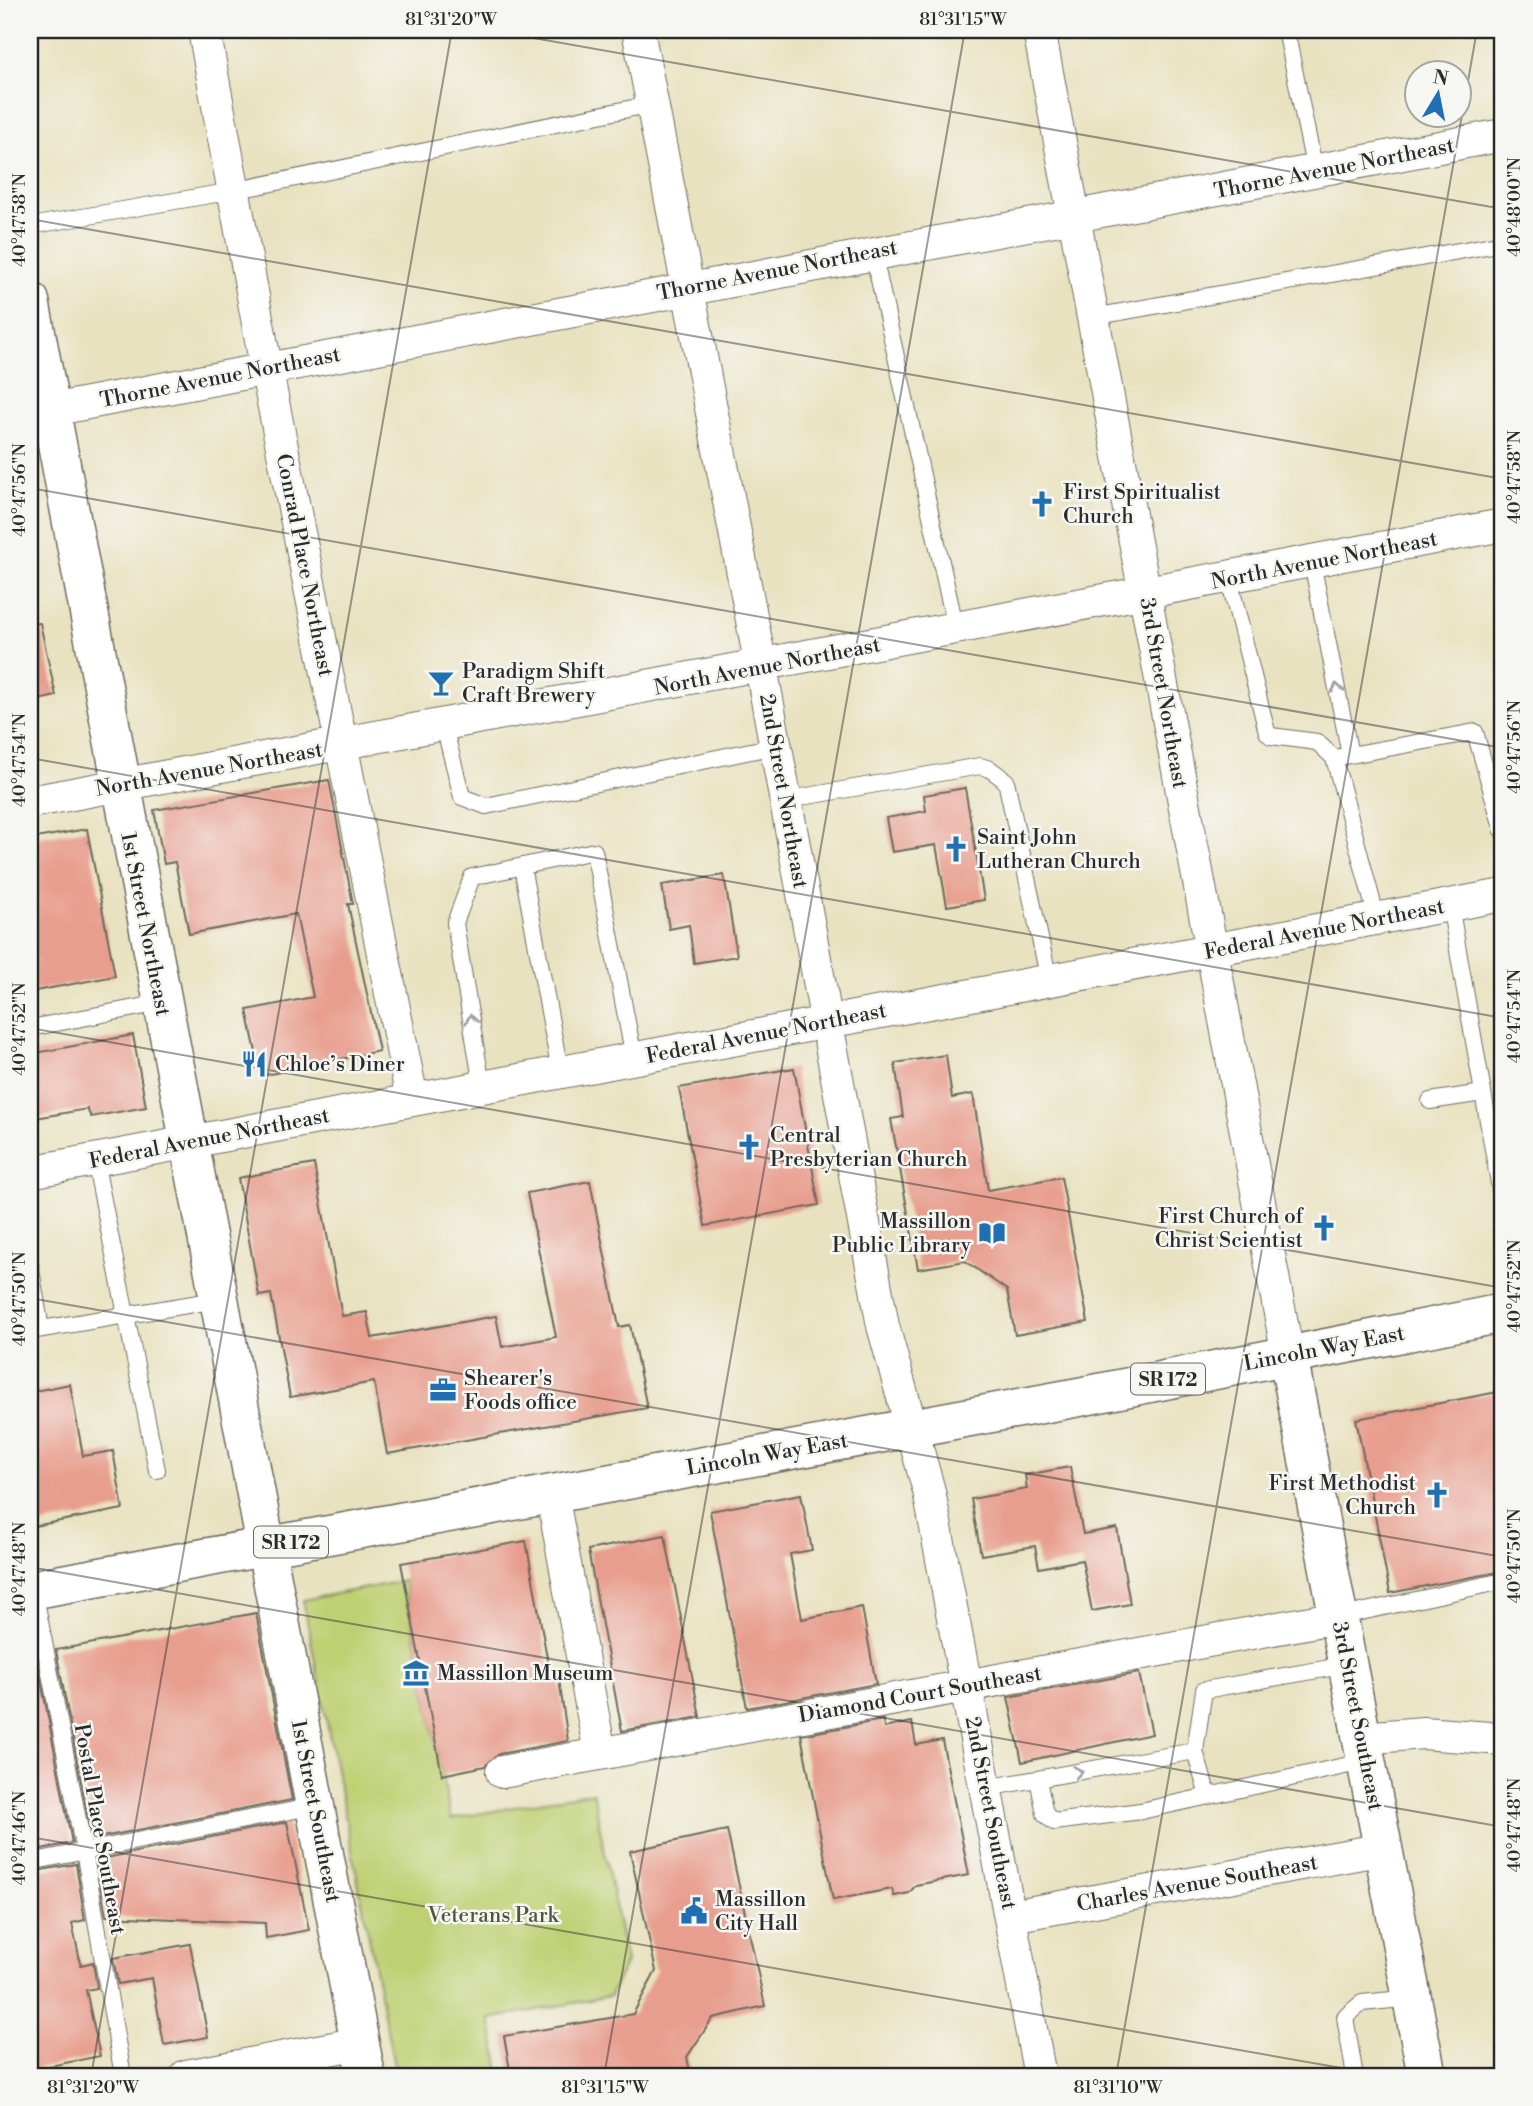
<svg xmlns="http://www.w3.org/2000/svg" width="1533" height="2106" viewBox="0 0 1533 2106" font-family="'Libre Bodoni',serif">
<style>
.green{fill:#bfd073;stroke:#757e4f;stroke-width:2}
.building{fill:#e89e8e}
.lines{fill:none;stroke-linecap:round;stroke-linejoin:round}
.service-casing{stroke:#6e6b5f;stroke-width:18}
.minor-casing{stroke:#6e6b5f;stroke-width:34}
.tertiary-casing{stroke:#6e6b5f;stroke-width:41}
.secondary-casing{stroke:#6e6b5f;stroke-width:41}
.primary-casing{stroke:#6e6b5f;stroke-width:41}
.service{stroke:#fff;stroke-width:16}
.minor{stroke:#fff;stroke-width:32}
.tertiary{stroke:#fff;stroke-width:38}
.secondary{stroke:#fff;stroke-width:38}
.primary{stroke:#fff;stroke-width:38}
.oneway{stroke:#a0a0a0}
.ticks{fill:none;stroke:#2b2b2b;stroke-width:2;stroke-opacity:0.45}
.labels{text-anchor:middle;stroke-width:5;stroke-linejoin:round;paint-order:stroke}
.shield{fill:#f6f6f2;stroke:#686867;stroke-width:2}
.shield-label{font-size:19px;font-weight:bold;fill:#2b2b2b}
.street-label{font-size:21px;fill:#2b2b2b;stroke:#f6f6f2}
.poi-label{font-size:21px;fill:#2b2b2b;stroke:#f6f6f2;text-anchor:start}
.park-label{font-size:21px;fill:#50543d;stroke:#f6f6f2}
.neatline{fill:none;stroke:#2b2b2b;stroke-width:2.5}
.ticks-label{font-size:18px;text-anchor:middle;fill:#2b2b2b}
</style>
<rect width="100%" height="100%" fill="#f6f6f2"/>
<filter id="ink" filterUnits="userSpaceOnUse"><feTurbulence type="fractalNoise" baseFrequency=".0143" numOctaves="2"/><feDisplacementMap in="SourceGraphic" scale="14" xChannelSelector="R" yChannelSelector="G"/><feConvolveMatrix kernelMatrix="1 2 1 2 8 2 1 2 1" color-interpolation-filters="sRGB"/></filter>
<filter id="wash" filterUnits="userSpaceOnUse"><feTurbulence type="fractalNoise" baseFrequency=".00686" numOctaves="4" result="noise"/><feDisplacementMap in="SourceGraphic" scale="28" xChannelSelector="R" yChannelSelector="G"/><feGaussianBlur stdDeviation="1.57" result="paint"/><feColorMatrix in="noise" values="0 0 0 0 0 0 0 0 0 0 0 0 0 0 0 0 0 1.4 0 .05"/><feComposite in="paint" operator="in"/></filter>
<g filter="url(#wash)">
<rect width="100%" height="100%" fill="#e9e2c0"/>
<path class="green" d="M404,1581L451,1819L593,1792L626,1962L610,1996L490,2019L501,2076H396L303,1600Z"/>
<g id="blocks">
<path class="building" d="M40,623L56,696L30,702V624Z
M329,780L353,904H348L379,1051L261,1076L247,1010L313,997L296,914L189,934L175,862L164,864L154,810Z
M965,788L984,900L947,906L936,845L892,852L886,818L926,811L924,795Z
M87,829L115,976L30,992V839Z
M724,875L737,956L694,963L689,925L669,929L662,885Z
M133,1035L146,1107L91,1117L87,1109L30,1119V1054Z
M946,1055L952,1098L973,1094L988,1190L1061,1177L1088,1322L1015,1335L1007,1290L965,1261L918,1269L891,1119L903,1117L895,1063Z
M794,1068L819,1205L705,1226L679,1088Z
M314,1164L342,1316L367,1312L372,1338L496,1316L502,1347L556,1337L527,1193L590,1181L619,1327L630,1325L647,1408L387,1454L374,1382L290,1397L271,1294L259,1296L238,1178Z
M70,1384L83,1456L113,1451L123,1509L34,1526L30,1503V1392Z
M1503,1391V1571L1390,1593L1356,1419Z
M1070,1467L1083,1534L1117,1528L1130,1604L1092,1611L1082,1560L1039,1568L1035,1546L981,1555L971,1499L1027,1489L1025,1475Z
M801,1494L812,1550L790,1554L802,1619L862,1607L876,1684L747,1708L710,1511Z
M665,1535L700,1717L622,1731L588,1550Z
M526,1541L551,1680L559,1679L568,1741L499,1754L485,1766L442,1775L401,1563Z
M256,1613L292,1800L92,1839L56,1650Z
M36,1654L72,1843L41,1849L30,1786V1655Z
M1139,1673L1152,1734L1022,1762L1008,1697Z
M883,1720L884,1728L912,1722L916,1745L942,1740L969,1875L916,1885L909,1893L894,1896L892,1889L833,1900L801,1735Z
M287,1822L309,1930L266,1938L265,1923L106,1916L96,1860Z
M727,1830L765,2006L713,2018L687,2057L691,2076H511L504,2036L633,2014L656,1971L630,1851Z
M76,1864L85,1920L72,1923L81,1965L93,1962L97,1988L86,1990L100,2056L30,2070V1872Z
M190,1944L208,2037L164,2045L152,1978L118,1984L113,1958Z"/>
</g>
</g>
<g filter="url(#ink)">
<use href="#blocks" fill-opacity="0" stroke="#6e6b5f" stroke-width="2"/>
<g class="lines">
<g class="service-casing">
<path id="service" d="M1286,30L1315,171
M30,226L233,191L652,104
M873,252L956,630
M1093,317L1503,243
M1312,562L1350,755
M1229,579L1267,732L1271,736L1317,742L1334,758
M444,726L462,797L486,806L775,746
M785,800L980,766L990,769L1006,781L1049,980
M522,866L560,1071
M1450,905L1503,1206
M1377,919L1334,758L1475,732L1503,831
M30,1028L161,1003
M482,1086L455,923L472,877L594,851L634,1058
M1430,1101L1483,1093
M95,1160L157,1470
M30,1264L41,1329
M30,1331L217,1300
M34,1590L84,1851L123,2076
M1338,1617L1503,1581
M1038,1779L1045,1814L1054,1822L1141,1811L1367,1761
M986,1788L1195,1751
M1208,1796L1195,1751L1204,1690L1347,1665
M30,1862L315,1806
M1355,2076L1345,2017L1362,2003L1412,1998"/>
</g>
<g class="minor-casing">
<path id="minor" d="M204,30L266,367L412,1099
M638,30L761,667L883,1326L929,1491L1040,2076
M1039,30L1288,1356
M51,410L1503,135
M30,802L1503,525
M30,1172L1503,895
M552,1494L600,1753
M1362,1738L1423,1733L1503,1739
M502,1772L1338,1617
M1011,1916L1384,1849
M186,2076L360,2043"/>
</g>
<g class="tertiary-casing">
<path id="tertiary" d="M1288,1356L1427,2076
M266,1547L366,2076"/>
</g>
<g class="secondary-casing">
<path id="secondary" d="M30,301L266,1547"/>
</g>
<g class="primary-casing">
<path id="primary" d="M30,1590L1079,1397L1503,1313"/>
</g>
<use href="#service" class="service"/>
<use href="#minor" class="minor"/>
<use href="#tertiary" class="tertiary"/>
<use href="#secondary" class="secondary"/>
<use href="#primary" class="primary"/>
</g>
<defs><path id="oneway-chevron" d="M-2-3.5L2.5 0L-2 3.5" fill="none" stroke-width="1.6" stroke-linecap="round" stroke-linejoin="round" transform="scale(1.75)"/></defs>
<g class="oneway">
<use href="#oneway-chevron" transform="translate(1337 688) rotate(-101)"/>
<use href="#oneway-chevron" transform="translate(471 1019) rotate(-99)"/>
<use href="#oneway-chevron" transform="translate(1078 1772) rotate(-10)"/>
</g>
</g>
<path class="ticks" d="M488,30L1503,209M30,219L1503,479M30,488L1503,748M30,758L1503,1018M30,1028L1503,1288M30,1298L1503,1557M30,1567L1503,1827M30,1837L1387,2076M91,2076L452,30M604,2076L965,30M1116,2076L1477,30"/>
<defs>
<g id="church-bare" transform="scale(2.1)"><path d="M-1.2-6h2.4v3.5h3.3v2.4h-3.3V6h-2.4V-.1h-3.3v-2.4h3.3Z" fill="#1f6fb2" stroke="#f6f6f2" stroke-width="2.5" paint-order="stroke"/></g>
<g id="bar-bare" transform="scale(2.1)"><path d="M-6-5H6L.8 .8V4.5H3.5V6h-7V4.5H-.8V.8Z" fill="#1f6fb2" stroke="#f6f6f2" stroke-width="2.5" paint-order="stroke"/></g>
<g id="restaurant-bare" transform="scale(2.1)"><path d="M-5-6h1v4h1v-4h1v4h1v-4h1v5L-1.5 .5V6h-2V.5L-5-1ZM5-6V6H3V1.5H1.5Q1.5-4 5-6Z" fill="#1f6fb2" stroke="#f6f6f2" stroke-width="2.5" paint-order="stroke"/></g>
<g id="library-bare" transform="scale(2.1)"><path d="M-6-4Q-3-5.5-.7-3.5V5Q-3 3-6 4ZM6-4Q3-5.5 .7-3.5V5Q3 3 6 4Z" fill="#1f6fb2" stroke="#f6f6f2" stroke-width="2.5" paint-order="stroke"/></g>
<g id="office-bare" transform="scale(2.1)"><path d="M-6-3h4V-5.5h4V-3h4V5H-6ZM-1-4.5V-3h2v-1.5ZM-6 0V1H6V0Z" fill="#1f6fb2" stroke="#f6f6f2" stroke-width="2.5" paint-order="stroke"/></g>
<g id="museum-bare" transform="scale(2.1)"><path d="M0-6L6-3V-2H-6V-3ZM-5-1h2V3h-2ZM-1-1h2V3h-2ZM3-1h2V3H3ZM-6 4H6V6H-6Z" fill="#1f6fb2" stroke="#f6f6f2" stroke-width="2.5" paint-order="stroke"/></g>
<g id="civic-bare" transform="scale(2.1)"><path d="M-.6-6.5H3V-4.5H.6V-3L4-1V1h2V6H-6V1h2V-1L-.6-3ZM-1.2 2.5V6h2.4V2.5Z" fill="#1f6fb2" stroke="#f6f6f2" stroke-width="2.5" paint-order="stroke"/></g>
</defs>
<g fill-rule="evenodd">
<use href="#church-bare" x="1042" y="504"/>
<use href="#bar-bare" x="441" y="683"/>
<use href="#church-bare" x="956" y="849"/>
<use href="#restaurant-bare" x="254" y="1064"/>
<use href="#church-bare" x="749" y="1147"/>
<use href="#church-bare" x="1324" y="1228"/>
<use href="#library-bare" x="992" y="1233"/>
<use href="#office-bare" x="443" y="1390"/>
<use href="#church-bare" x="1437" y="1495"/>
<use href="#museum-bare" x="416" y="1673"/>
<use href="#civic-bare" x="694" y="1911"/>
</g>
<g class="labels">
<g class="shield">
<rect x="1131" y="1363.5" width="74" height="31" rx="5"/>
<rect x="254" y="1526.5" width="74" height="31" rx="5"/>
</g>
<g class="shield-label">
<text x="1168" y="1386">SR 172</text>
<text x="291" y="1549">SR 172</text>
</g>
<g class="street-label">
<text transform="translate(1334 168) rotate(-11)" y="7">Thorne Avenue Northeast</text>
<text transform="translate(777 270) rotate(-11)" y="7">Thorne Avenue Northeast</text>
<text transform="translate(220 377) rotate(-11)" y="7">Thorne Avenue Northeast</text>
<text transform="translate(1324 560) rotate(-11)" y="7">North Avenue Northeast</text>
<text transform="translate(305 565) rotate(79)" y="7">Conrad Place Northeast</text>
<text transform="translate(767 666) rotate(-11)" y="7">North Avenue Northeast</text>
<text transform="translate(1164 693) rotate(80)" y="7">3rd Street Northeast</text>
<text transform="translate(209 769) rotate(-10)" y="7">North Avenue Northeast</text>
<text transform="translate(784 791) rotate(80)" y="7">2nd Street Northeast</text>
<text transform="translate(146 924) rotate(79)" y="7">1st Street Northeast</text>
<text transform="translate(1324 929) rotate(-11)" y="7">Federal Avenue Northeast</text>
<text transform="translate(766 1033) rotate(-11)" y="7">Federal Avenue Northeast</text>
<text transform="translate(209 1138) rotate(-11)" y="7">Federal Avenue Northeast</text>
<text transform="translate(1324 1348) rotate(-11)" y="7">Lincoln Way East</text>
<text transform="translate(767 1454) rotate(-10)" y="7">Lincoln Way East</text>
<text transform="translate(920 1694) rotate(-10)" y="7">Diamond Court Southeast</text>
<text transform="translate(1358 1716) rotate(79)" y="7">3rd Street Southeast</text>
<text transform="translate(316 1811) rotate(79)" y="7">1st Street Southeast</text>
<text transform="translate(991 1813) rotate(79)" y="7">2nd Street Southeast</text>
<text transform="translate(100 1829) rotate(80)" y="7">Postal Place Southeast</text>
<text transform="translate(1197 1883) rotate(-10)" y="7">Charles Avenue Southeast</text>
</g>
<g class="poi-label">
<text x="1063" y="499">First Spiritualist<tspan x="1063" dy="24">Church</tspan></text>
<text x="462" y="678">Paradigm Shift<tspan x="462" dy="24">Craft Brewery</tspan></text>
<text x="977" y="844">Saint John<tspan x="977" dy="24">Lutheran Church</tspan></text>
<text x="275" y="1071">Chloe’s Diner</text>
<text x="770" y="1142">Central<tspan x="770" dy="24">Presbyterian Church</tspan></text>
<text x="1303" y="1223" text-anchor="end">First Church of<tspan x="1303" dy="24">Christ Scientist</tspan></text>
<text x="971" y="1228" text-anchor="end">Massillon<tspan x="971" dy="24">Public Library</tspan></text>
<text x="464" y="1385">Shearer's<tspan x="464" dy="24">Foods office</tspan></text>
<text x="1416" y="1490" text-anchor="end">First Methodist<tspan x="1416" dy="24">Church</tspan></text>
<text x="437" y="1680">Massillon Museum</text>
<text x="715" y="1906">Massillon<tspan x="715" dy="24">City Hall</tspan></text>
</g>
<g class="park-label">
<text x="493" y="1922">Veterans Park</text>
</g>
</g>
<rect width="1533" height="2106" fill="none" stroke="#f6f6f2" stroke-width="77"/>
<g transform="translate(1438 94) rotate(10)"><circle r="33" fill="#f6f6f2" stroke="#a5a5a2" stroke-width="2"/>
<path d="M0-5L12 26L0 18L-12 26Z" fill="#1f6fb2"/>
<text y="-10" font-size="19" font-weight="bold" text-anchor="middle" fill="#2b2b2b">N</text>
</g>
<rect x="38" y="38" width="1456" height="2030" class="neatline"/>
<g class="ticks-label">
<text x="451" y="25">81°31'20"W</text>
<text x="963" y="25">81°31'15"W</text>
<text transform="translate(1514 207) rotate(-90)" y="6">40°48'00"N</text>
<text transform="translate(19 220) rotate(-90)" y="6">40°47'58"N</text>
<text transform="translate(1514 477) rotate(-90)" y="6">40°47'58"N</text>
<text transform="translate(19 490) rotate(-90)" y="6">40°47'56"N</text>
<text transform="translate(1514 747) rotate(-90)" y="6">40°47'56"N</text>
<text transform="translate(19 760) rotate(-90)" y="6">40°47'54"N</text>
<text transform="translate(1514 1016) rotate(-90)" y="6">40°47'54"N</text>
<text transform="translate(19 1029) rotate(-90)" y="6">40°47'52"N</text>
<text transform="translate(1514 1286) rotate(-90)" y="6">40°47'52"N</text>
<text transform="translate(19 1299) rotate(-90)" y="6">40°47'50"N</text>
<text transform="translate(1514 1556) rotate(-90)" y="6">40°47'50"N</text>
<text transform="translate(19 1569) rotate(-90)" y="6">40°47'48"N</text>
<text transform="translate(1514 1825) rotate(-90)" y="6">40°47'48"N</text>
<text transform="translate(19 1838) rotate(-90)" y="6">40°47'46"N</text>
<text x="93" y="2093">81°31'20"W</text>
<text x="605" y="2093">81°31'15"W</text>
<text x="1118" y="2093">81°31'10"W</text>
</g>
</svg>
